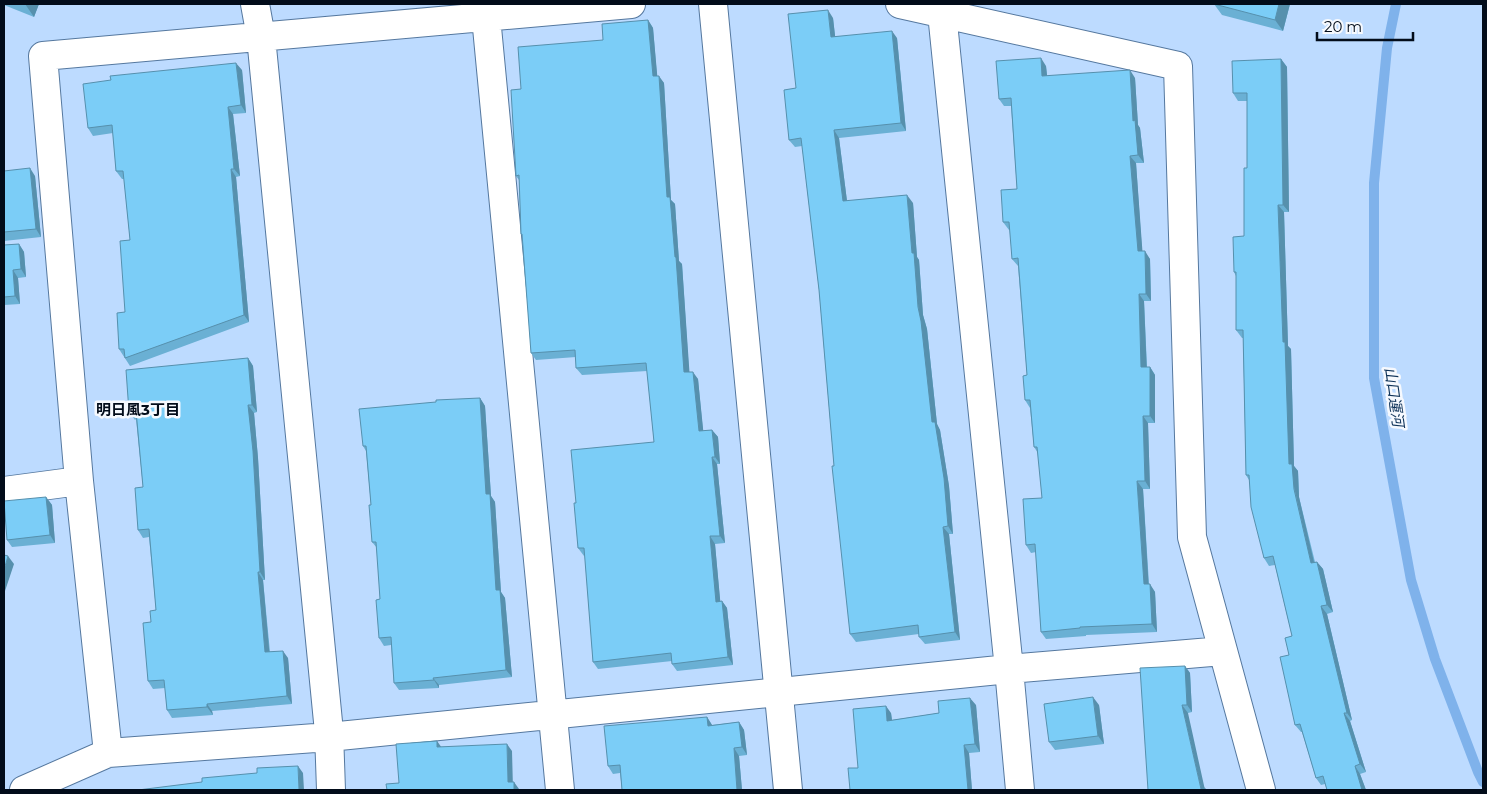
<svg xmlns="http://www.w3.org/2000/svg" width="1487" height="794" viewBox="0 0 1487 794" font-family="Montserrat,'Noto Sans JP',sans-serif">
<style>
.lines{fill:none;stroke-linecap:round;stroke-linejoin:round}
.stream{stroke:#7fb2eb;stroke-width:10}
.minor-casing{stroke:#55789f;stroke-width:30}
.tertiary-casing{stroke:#55789f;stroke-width:30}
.minor{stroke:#fff;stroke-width:28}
.tertiary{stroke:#fff;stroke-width:28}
.wall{fill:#6ab0d4}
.shaded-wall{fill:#5690ad}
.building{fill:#7bcdf7;stroke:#5690ad}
.labels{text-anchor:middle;stroke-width:5;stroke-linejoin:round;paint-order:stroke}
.water-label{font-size:15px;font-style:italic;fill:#10345a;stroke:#f6f9fe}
.neighbourhood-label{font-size:15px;font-weight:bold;fill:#020c1a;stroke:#f6f9fe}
</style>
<rect width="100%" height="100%" fill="#bddbff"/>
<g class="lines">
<path class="stream" d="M1396,4L1387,48L1374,183V378L1411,580L1435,659L1478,772L1483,782"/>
<g class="minor-casing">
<path id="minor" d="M255,4L261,37L329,732L331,790
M900,4L1178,66L1192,537L1261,790
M942,13L1009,669L1020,790
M486,17L560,790
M4,491L79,481
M108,753L79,481L43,56L631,4
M24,790L108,753L329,737L1009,669L1223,651"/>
</g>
<g class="tertiary-casing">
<path id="tertiary" d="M713,4L788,790"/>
</g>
<use href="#minor" class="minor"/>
<use href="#tertiary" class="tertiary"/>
</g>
<path class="wall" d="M4,4H39L34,17L4,5Z
M1214,4H1290L1283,31L1222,15Z
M833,18L835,36L897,38L906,131L839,138L847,201L913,203L917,257L919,260L923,315L927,329L937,424L940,430L949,486L953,534H949L960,640L925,644L919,637V634L856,642L850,634L834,466L819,290L802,146L795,147L789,140L796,88Z
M648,20L653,28L657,76L664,83L671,200L675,204L679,261L682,264L689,372L698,379L703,431L712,430L718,437L720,464H717L725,543L715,544L720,601H722L727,608L733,665L677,671L672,664V661L598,669L593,662L585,555L584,556L578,548L576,503L654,442L647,371L582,375L576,368V357L536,360L531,353L523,236L521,234L519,180L516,176L603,40Z
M1281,59L1287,67L1289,212H1284L1288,346L1291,349L1294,466L1298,471L1299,497L1315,562H1317L1323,569L1333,612L1327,614L1352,720L1350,721L1366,772L1360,774L1366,790H1327L1325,784L1321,785L1316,778L1302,732H1301L1295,725L1289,655L1292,636L1275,565L1269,566L1264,558L1249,480L1246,475L1243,338H1242L1236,330V276L1234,272L1244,236L1247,168V101H1238L1233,93Z
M1046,66L1047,76L1135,78L1138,125L1140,128L1144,163H1136L1142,251L1150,259L1151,301H1144L1147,367H1150L1155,375V423H1148L1150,489H1143L1149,584L1155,592L1157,632L1086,635V636L1046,639L1041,632L1036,552L1031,553L1026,545L1042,498L1038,453L1034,447L1030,408L1025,400L1027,375L1018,266L1012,259L1010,230H1009L1003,222L1017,189L1011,106H1004L999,99Z
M242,70L246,113L233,114L240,176L236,177L249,322L130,366L119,349L125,312L130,240L124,179H122L116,171L113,133L93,136L88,128Z
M4,171L35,176L41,237L4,241Z
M19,244L24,252L26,277L18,278L20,304L4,305V245Z
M248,358L253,366L257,412L254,413L258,458L265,580H263L270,652L288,658L292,704L212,711L213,715L172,718L167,710L165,688L153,689L148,681L151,622L156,610L149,537L143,538L138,530L143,487L136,419L135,420L129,412Z
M480,398L485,406L491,496L495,502L501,592L505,598L512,677L439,685V688L399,690L394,683L391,645L384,646L379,638L380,599L377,548L372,542L371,505L366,451L363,446Z
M46,497L52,505L55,543L12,547L7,540Z
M1185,666L1190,673L1192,712L1188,713L1148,790Z
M976,705L980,752L969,753L972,790H850L858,768L891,713L892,720L939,713Z
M1099,705L1104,744L1055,750L1049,742Z
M707,717L712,725L739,722L744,730L747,755L739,756L742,790H622L620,773L613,774L608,766Z"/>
<path class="shaded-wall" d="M25,4H39L34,17Z
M1279,4H1290L1283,31L1275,20Z
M828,10L833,18L836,44L831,37Z
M648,20L653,28L658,84L653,76Z
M892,31L897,38L906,131L901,123Z
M1041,58L1046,66L1048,84L1042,76Z
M1281,59L1287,67L1289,212L1283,205Z
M236,63L242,70L246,113L241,105Z
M1130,70L1135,78L1138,125L1140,128L1144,163L1138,155L1133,121Z
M659,76L664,83L671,200L675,204L679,261L682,264L690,380L684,372L667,197Z
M228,107L233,114L240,176L234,169Z
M834,130L839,138L848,209L843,201Z
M1130,156L1136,163L1143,259L1138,251Z
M30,168L35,176L41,237L36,229Z
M231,169L236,177L249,322L244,315Z
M907,195L913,203L917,257L919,260L923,315L927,329L937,424L940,430L949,486L953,534L948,526L932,422L912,253Z
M1278,205L1284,212L1288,346L1291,349L1294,466L1298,471L1299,497L1316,571L1311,563L1289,464L1283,342Z
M19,244L24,252L26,277L21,269Z
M1145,251L1150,259L1151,301L1146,294Z
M13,270L18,278L20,304L15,296Z
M1139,294L1144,301L1147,375L1141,367Z
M248,358L253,366L257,412L252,405Z
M1150,367L1155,375V423L1150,416Z
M693,372L698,379L704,438L699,431Z
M480,398L485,406L491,496L495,502L501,592L505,598L512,677L506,670L496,590L486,494Z
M248,405L254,413L258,458L265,580L260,572Z
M1143,416L1148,423L1150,489L1145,481Z
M712,430L718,437L720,464L715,457Z
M712,457L717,464L725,543L720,536Z
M1137,481L1143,489L1149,592L1144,584Z
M46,497L52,505L55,543L50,535Z
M943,527L949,534L960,640L955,632Z
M710,536L715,544L721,609L716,602Z
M8,556L14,564L4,594V570Z
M1317,562L1323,569L1333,612L1327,605Z
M258,572L263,580L270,660L265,652Z
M1150,584L1155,592L1157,632L1152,624Z
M722,601L727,608L733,665L728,657Z
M1321,606L1327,614L1352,720L1347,713Z
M283,651L288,658L292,704L287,696Z
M1185,666L1190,673L1192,712L1187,705Z
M433,678L439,685V688L434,680Z
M1093,697L1099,705L1104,744L1098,736Z
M970,698L976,705L980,752L975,744Z
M207,704L212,711L213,715L207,707Z
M1182,705L1188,713L1205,790L1201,789Z
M886,706L891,713L893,728L887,721Z
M1344,713L1350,721L1366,772L1360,764Z
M707,717L712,725L713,733L708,726Z
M739,722L744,730L747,755L742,747Z
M437,741L442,748L437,747Z
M507,744L512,751L513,789L508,782Z
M964,745L969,753L972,790H968Z
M734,748L739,756L742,790H737Z
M298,766L303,773L304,790H299Z
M1355,766L1360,774L1366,790H1362Z
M514,782L519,789V790H514Z"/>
<path class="building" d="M1214,4H1279L1275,20Z
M828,10L831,37L892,31L901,123L834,130L843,201L907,195L912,253H914L918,307L921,321L932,422H935L944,478L948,526L943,527L955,632L919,637L918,625L850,634L832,466H834L819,290L801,138L789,140L784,90L796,88L788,14Z
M648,20L653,76H659L667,197H670L675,257H676L684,372H693L699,431L712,430L715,457H712L720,536H710L716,602L722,601L728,657L672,664L671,653L593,662L584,548H578L574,503H576L571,450L654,442L646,363L576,368L575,350L531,353L522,234H521L519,175L516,176L511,90L521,89L518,47L603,40L602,24Z
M1041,58L1042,76L1130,70L1133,121L1135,120L1138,155L1130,156L1138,251H1145L1146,294H1139L1141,367H1150V416H1143L1145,481H1137L1144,584H1150L1152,624L1080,627V628L1041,632L1035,544L1026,545L1023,499L1042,498L1037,447H1034L1030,400H1025L1023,376L1027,375L1018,258L1012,259L1009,222H1003L1001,190L1017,189L1011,98L999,99L996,61Z
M1281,59L1283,205H1278L1283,342H1285L1289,464H1292L1294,489L1311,563L1317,562L1327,605L1321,606L1347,713H1344L1360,764L1355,766L1362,790H1327L1323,776L1316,778L1300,724L1295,725L1280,657L1289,655L1285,638L1292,636L1273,556L1264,558L1251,507L1249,475H1246L1243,330H1236V272H1234L1233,237L1244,236V168H1247V93H1233L1232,61Z
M236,63L241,105L228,107L234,169H231L244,315L125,358L124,349H119L117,313L125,312L120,241L130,240L123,171H116L112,125L88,128L83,84L111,80L110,76Z
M30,168L36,229L4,232V171Z
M19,244L21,269L13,270L15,296L4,297V245Z
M248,358L252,405H248L253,451L260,572H258L265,652L283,651L287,696L207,704V707L167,710L164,680L148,681L143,623L151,622L150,611L156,610L149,529L138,530L135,488L143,487L136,411L129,412L126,370Z
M480,398L486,494H490L496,590H500L506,670L433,678L434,680L394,683L391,637L379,638L376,600L380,599L376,542H372L369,505H371L366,446H363L359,409L436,402V400Z
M46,497L50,535L7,540L4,501Z
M4,555L8,556L4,570Z
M1185,666L1187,705H1182L1201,789L1205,788V790H1148L1140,668Z
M1093,697L1098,736L1049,742L1044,704Z
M970,698L975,744L964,745L968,790H850L848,768H858L853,709L886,706L887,721L939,713L938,701Z
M707,717L708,726L739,722L742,747L734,748L737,790H622L620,765L608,766L604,726Z
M437,741V747L507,744L508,782H514V790H387L386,784L399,783L396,744Z
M298,766L299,790H138L202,782V778L257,773V768Z"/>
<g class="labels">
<g class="water-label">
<text transform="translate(1394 397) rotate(82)" y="5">山口運河</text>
</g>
<g class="neighbourhood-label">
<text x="138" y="415">明日風3丁目</text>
</g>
</g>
<rect width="1487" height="794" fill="none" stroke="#020c1a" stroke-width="10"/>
<path d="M1317 32v8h96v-8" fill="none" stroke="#020c1a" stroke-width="2.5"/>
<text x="1324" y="32" font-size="15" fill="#020c1a" stroke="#f6f9fe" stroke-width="4" paint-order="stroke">20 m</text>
</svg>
